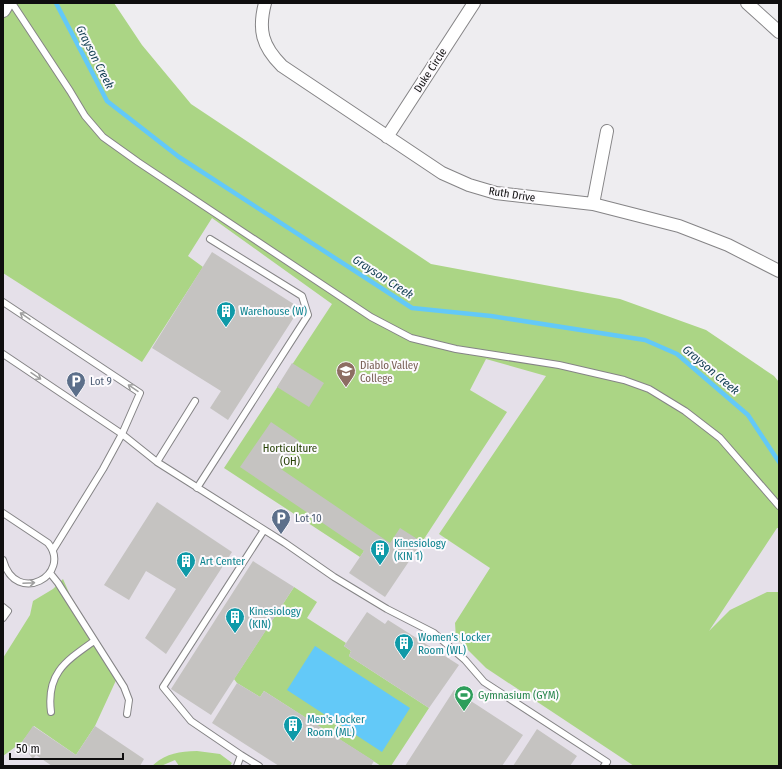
<svg xmlns="http://www.w3.org/2000/svg" width="782" height="769" viewBox="0 0 782 769" font-family="'Fira Sans Condensed',sans-serif">
<style>
.built{fill:#e5e0e9}
.green{fill:#abd585}
.water{fill:#63c9f8}
.lines{fill:none;stroke-linecap:round;stroke-linejoin:round}
.stream{stroke:#63c9f8;stroke-width:4.5}
.building{fill:#c5c3c1}
.service-casing{stroke:#858486;stroke-width:8}
.minor-casing{stroke:#858486;stroke-width:14}
.tertiary-casing{stroke:#858486;stroke-width:16}
.service{stroke:#fff;stroke-width:6}
.minor{stroke:#fff;stroke-width:12}
.tertiary{stroke:#fff;stroke-width:14}
.oneway{stroke:#9f9f9f}
.labels{text-anchor:middle;stroke-width:4;stroke-linejoin:round;paint-order:stroke}
.street-label{font-size:11px;fill:#0f0e0f;stroke:#fcfafd}
.culture-label{font-size:11px;fill:#0d838f;stroke:#fcfafd;text-anchor:start}
.education-label{font-size:11px;fill:#785e54;stroke:#fcfafd;text-anchor:start}
.service-label{font-size:11px;fill:#4e5e75;stroke:#fcfafd;text-anchor:start}
.park-label{font-size:11px;fill:#274106;stroke:#fcfafd}
.leisure-label{font-size:11px;fill:#27864d;stroke:#fcfafd;text-anchor:start}
.water-label{font-size:12px;font-style:italic;fill:#154155;stroke:#fcfafd}
</style>
<rect width="100%" height="100%" fill="#eeedf0"/>
<path class="built" d="M3,10L371,308L639,354L779,478V766H3Z"/>
<path class="green" d="M7,3H114L142,45L191,104L431,264L620,299L706,330L774,376L779,382V528H777L709,631L730,610L767,592H779V766H634L486,668L456,638L455,623L490,568L439,534L546,376L486,359L470,390L507,412L422,542L378,560L364,551L360,557L224,468L332,304L212,218L188,256L203,267L142,362L3,273V10Z
M63,579L77,611L118,676L95,726L76,755L34,726L22,742L3,756V658L30,615L33,601L53,589Z
M294,587L317,602L307,618L346,643L344,646L351,651L349,656L429,708L391,766H381L264,691L260,697L237,683L234,679Z
M197,751L220,754L232,763L230,766H179L175,760L161,766H152C166,753 178,752 197,751Z"/>
<path class="water" d="M315,646L410,708L382,752L287,690Z"/>
<g class="lines">
<path class="stream" d="M56,3L107,101L179,157L412,308L491,316L645,340L677,354L748,415L779,462"/>
</g>
<path class="building" d="M212,252L300,308L228,420L210,408L221,391L152,348Z
M292,363L324,383L309,407L277,387Z
M271,422L299,441L281,469L390,543L400,528L422,542L385,597L349,573L364,551L240,467Z
M157,502L232,552L166,654L145,638L176,589L146,571L129,600L104,585Z
M253,561L294,587L211,715L171,689Z
M367,612L385,624L388,620L459,665L429,708L349,656L351,651L344,646Z
M237,683L260,697L264,691L374,761L371,766H279L212,723Z
M454,690L523,735L502,766H405Z
M33,726L76,755L95,726L144,759L140,766H52L36,755L33,759L29,754L33,749L22,742Z
M537,729L577,756L570,766H513Z"/>
<g class="lines">
<g class="service-casing">
<path id="service" d="M12,3L70,91L85,116L103,137L138,162L371,317L411,338L456,349L559,365L624,380L649,389L685,411L720,438L779,506
M3,302L140,393L122,434L103,469L53,550
M3,354L122,434L157,462L285,543L334,577L387,609L434,633L465,660L484,682L607,762L604,766
M157,462L195,401
M197,488L308,315L302,296L210,239
M3,513L48,543C73,574 16,607 3,560
M50,573L58,583L124,687L129,700L127,714
M3,607L8,611L3,618
M51,712C46,673 66,661 94,641
M241,755L259,766
M237,766L241,755L191,721L163,687L264,530"/>
</g>
<g class="minor-casing">
<path id="minor" d="M265,3C258,30 262,46 282,66L442,173L469,185L496,193L593,204L679,226L728,245L779,271
M747,3L779,32
M387,137L474,3
M593,204L607,131"/>
</g>
<g class="tertiary-casing">
<path id="tertiary" d="M3,10L7,3"/>
</g>
<use href="#service" class="service"/>
<use href="#minor" class="minor"/>
<use href="#tertiary" class="tertiary"/>
</g>
<defs><path id="oneway-shaft" d="M-6 0H5M1.5-3L5.5 0L1.5 3" fill="none" stroke-width="1.6" stroke-linecap="round" stroke-linejoin="round"/></defs>
<g class="oneway">
<use href="#oneway-shaft" transform="translate(25 316) rotate(-146)"/>
<use href="#oneway-shaft" transform="translate(36 376) rotate(34)"/>
<use href="#oneway-shaft" transform="translate(133 388) rotate(-146)"/>
<use href="#oneway-shaft" transform="translate(29 583) rotate(-3)"/>
</g>
<defs>
<g id="building-pin" transform="scale(1)"><path d="M0 17L-7.5 6A9.5 9.5 0 1 1 7.5 6Z" fill="#0f9aa8" stroke="#fcfafd"/><path d="M-4-6H4V6H1V3H-1V6H-4ZM-2.5-4.3h1.7v1.8h-1.7ZM.8-4.3h1.7v1.8H.8ZM-2.5-1h1.7V.8h-1.7ZM.8-1h1.7V.8H.8Z" fill="#fff"/></g>
<g id="university-pin" transform="scale(1)"><path d="M0 17L-7.5 6A9.5 9.5 0 1 1 7.5 6Z" fill="#8d6e63" stroke="#fcfafd"/><path d="M0-5L7-2L0 1L-7-2ZM-4 1L0 2.5L4 1V4Q0 6-4 4Z" fill="#fff"/></g>
<g id="parking-pin" transform="scale(1)"><path d="M0 17L-7.5 6A9.5 9.5 0 1 1 7.5 6Z" fill="#5c6f8a" stroke="#fcfafd"/><path d="M-3.5-5.5H1a3.5 3.5 0 0 1 0 7H-1V5.5H-3.5ZM-1-3.4V-.6H.8a1.4 1.4 0 0 0 0-2.8Z" fill="#fff"/></g>
<g id="stadium-pin" transform="scale(1)"><path d="M0 17L-7.5 6A9.5 9.5 0 1 1 7.5 6Z" fill="#2e9e5b" stroke="#fcfafd"/><path d="M0-5a6.5 5 0 1 0 0 10a6.5 5 0 1 0 0-10ZM-3.5-1.8h7v3.6h-7Z" fill="#fff"/></g>
</defs>
<g fill-rule="evenodd">
<use href="#building-pin" x="226" y="311"/>
<use href="#university-pin" x="346" y="371"/>
<use href="#parking-pin" x="76" y="381"/>
<use href="#parking-pin" x="281" y="518"/>
<use href="#building-pin" x="380" y="549"/>
<use href="#building-pin" x="186" y="561"/>
<use href="#building-pin" x="235" y="617"/>
<use href="#building-pin" x="404" y="643"/>
<use href="#stadium-pin" x="464" y="695"/>
<use href="#building-pin" x="293" y="725"/>
</g>
<g class="labels">
<g class="street-label">
<text transform="translate(430 70) rotate(-57)" y="4">Duke Circle</text>
<text transform="translate(512 194) rotate(9)" y="4">Ruth Drive</text>
</g>
<g class="culture-label">
<text x="240" y="315">Warehouse (W)</text>
<text x="394" y="547">Kinesiology<tspan x="394" dy="13">(KIN 1)</tspan></text>
<text x="200" y="565">Art Center</text>
<text x="249" y="615">Kinesiology<tspan x="249" dy="13">(KIN)</tspan></text>
<text x="418" y="641">Women's Locker<tspan x="418" dy="13">Room (WL)</tspan></text>
<text x="307" y="723">Men's Locker<tspan x="307" dy="13">Room (ML)</tspan></text>
</g>
<g class="education-label">
<text x="360" y="369">Diablo Valley<tspan x="360" dy="13">College</tspan></text>
</g>
<g class="service-label">
<text x="90" y="385">Lot 9</text>
<text x="295" y="522">Lot 10</text>
</g>
<g class="park-label">
<text x="290" y="452">Horticulture<tspan x="290" dy="13">(OH)</tspan></text>
</g>
<g class="leisure-label">
<text x="478" y="699">Gymnasium (GYM)</text>
</g>
<g class="water-label">
<text transform="translate(95 57) rotate(63)" y="4">Grayson Creek</text>
<text transform="translate(383 277) rotate(33)" y="4">Grayson Creek</text>
<text transform="translate(711 370) rotate(40)" y="4">Grayson Creek</text>
</g>
</g>
<rect width="782" height="769" fill="none" stroke="#0f0e0f" stroke-width="8"/>
<path d="M10 753v6h113v-6" fill="none" stroke="#0f0e0f" stroke-width="2"/>
<text x="16" y="753" font-size="12" fill="#0f0e0f" stroke="#fcfafd" stroke-width="3" paint-order="stroke">50 m</text>
</svg>
